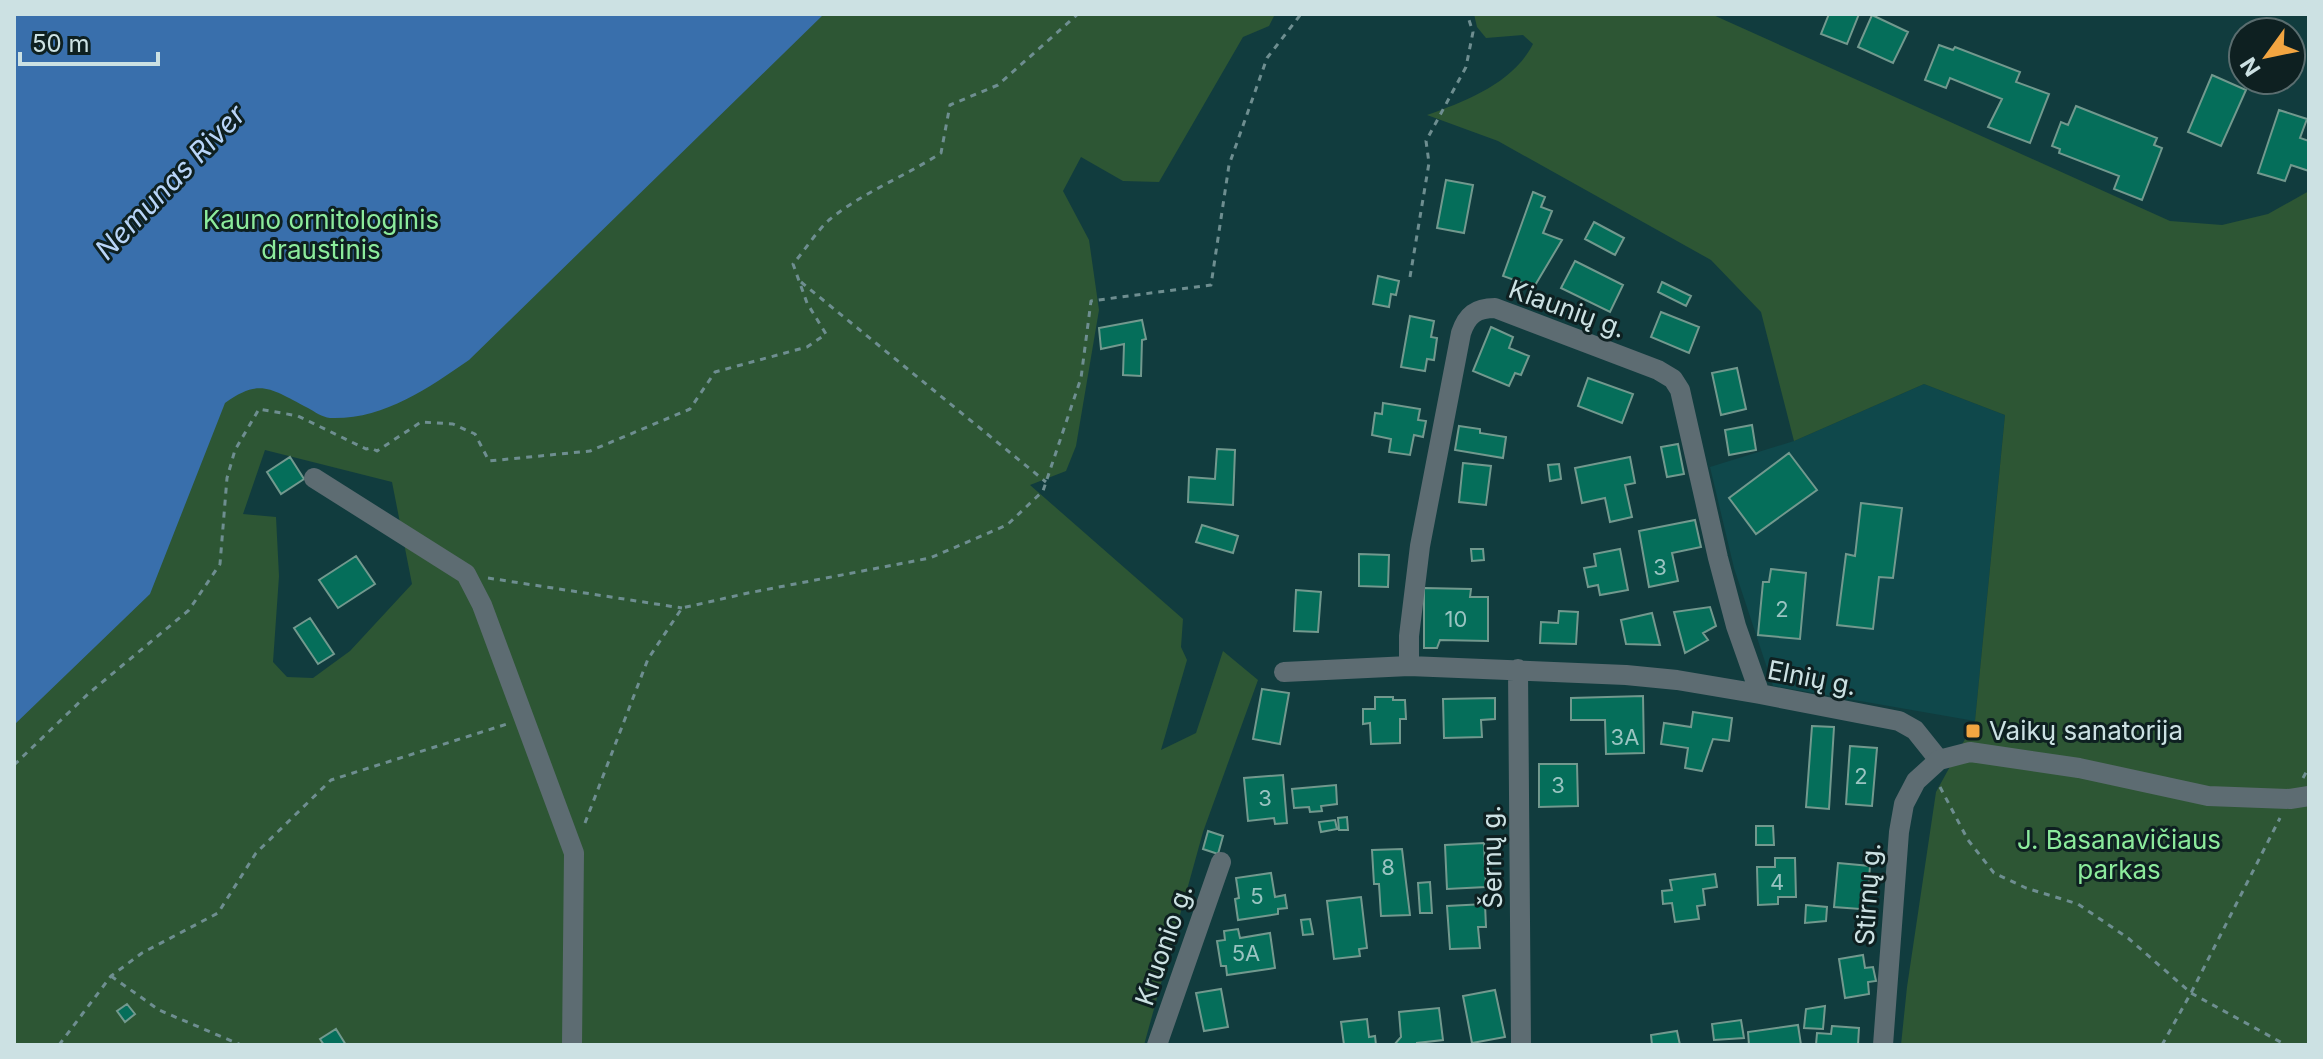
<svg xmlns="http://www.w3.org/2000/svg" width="2323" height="1059" viewBox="0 0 2323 1059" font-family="Inter,sans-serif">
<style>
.built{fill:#0f484b}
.green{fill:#2d5634;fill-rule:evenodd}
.water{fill:#396fac}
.building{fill:#056e5a;stroke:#72998e;stroke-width:2}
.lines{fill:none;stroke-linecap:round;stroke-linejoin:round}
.path{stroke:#6e8e90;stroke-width:3;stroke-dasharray:6 6;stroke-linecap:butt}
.minor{stroke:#5d6c72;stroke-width:20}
.tertiary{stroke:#5d6c72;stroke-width:20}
.poi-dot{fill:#f2a541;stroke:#0e2021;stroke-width:3}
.labels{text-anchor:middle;stroke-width:6;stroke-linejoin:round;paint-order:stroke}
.number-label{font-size:22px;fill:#9ac4c1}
.park-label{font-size:26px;fill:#8ceb9c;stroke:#0e2021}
.street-label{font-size:26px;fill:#cce1e3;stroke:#0e2021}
.poi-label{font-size:26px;fill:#cce1e3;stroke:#0e2021;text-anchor:start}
.water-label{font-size:28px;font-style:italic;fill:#b9d5f8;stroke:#0e2021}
</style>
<rect width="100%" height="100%" fill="#113c3e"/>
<path class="built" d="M1924,384L2005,415L1975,721L1773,686L1734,568L1710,467L1794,441Z"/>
<path class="green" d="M14,14H1275L1269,26L1243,37L1159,182L1123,181L1081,157L1063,191L1089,240L1099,310L1076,446L1066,471L1030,485L1183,619L1181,647L1187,660L1161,750L1196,733L1223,651L1258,680L1203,832L1144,1045H14ZM265,450L392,482L412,584L350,651L313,678L287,677L273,662L279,576L276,517L243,514Z
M1474,14H1711L2170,221L2222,225L2268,214L2309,191V1045H1901L1907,987L1936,792L1975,721L2005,415L1924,384L1794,441L1761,312L1711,260L1498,141L1427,115C1466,101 1513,83 1533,44L1523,35L1486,38L1477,27Z"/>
<path class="water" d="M14,14H824L469,360C427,389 383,420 330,418C322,417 315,412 308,408C272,390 261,377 225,403L150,594L14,725Z"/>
<path class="building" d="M1829,14H1859L1847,44L1821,34Z
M1872,15L1908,32L1893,63L1858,47Z
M1939,45L1953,50L1955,47L2020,72L2016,82L2049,94L2030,143L1988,127L2002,99L1950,78L1946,88L1925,80Z
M2212,75L2246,90L2221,146L2188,132Z
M2076,106L2157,138L2154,145L2162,148L2142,200L2114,189L2119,176L2059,153L2060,149L2052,146L2061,122L2068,125Z
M2279,110L2307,119L2300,138L2309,141V171L2291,165L2285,181L2258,173Z
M1446,180L1473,185L1464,233L1437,228Z
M1533,192L1545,197L1541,207L1552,211L1543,233L1562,240L1534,287L1503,276Z
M1594,222L1624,238L1615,255L1585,239Z
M1575,261L1623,285L1610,312L1561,288Z
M1378,276L1399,281L1396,295L1391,294L1389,307L1373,304Z
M1662,282L1691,296L1686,306L1658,292Z
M1661,312L1699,327L1689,353L1651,337Z
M1410,316L1434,321L1431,337L1437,338L1434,360L1427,359L1425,371L1401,367Z
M1142,320L1146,339L1142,340L1141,376L1123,375L1124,344L1101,349L1099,328Z
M1491,327L1513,337L1509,348L1529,356L1521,375L1515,373L1509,386L1473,371Z
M1737,368L1746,409L1721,415L1712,373Z
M1588,378L1633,394L1622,423L1578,406Z
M1383,403L1420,409L1418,420L1426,421L1423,437L1414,435L1410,455L1389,452L1391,439L1372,435L1375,413L1382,414Z
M1752,425L1756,450L1729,455L1725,430Z
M1459,426L1480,429V433L1506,437L1503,458L1455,450Z
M1678,444L1684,474L1667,477L1661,447Z
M1217,449L1235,450L1233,505L1188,502L1189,477L1215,479Z
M1789,453L1817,490L1756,534L1729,498Z
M290,457L304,479L281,494L267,472Z
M1630,457L1635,483L1625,485L1632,517L1610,522L1605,498L1582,503L1575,468Z
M1463,463L1491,466L1486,505L1459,502Z
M1559,464L1561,479L1550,481L1548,465Z
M1861,503L1902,508L1893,578L1879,577L1873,629L1837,625L1846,554L1855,556Z
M1695,520L1701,547L1672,553L1678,581L1649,587L1639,531Z
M1202,525L1238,536L1233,553L1196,542Z
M1471,549H1483L1484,560L1472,561Z
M1620,549L1628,590L1600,595L1598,585L1588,587L1584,568L1596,566L1594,554Z
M1359,554L1389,555L1388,587L1359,586Z
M356,556L375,584L338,608L319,580Z
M1771,569L1806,573L1800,639L1758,635L1763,582H1769Z
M1424,588L1471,589L1470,597H1488V641L1440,640L1437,648H1424Z
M1296,590L1321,592L1318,632L1294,631Z
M1710,607L1716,626L1703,633L1708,640L1685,653L1674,612Z
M1559,611L1578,612L1576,644L1540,643L1541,622L1558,623Z
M1652,613L1660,645L1626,644L1621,620Z
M310,618L334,654L318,664L294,628Z
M1262,689L1289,693L1280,744L1253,739Z
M1643,696L1644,753L1606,754L1605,720H1571V698Z
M1375,697H1393V700H1405L1406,719H1400V743L1371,744L1370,723L1363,724V709H1375Z
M1495,698V719L1481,720L1482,737L1444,738L1443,699Z
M1693,712L1732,718L1729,741L1713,739L1702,771L1685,768L1688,748L1661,744L1664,723L1691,727Z
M1812,726L1834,727L1829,809L1806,807Z
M1850,746L1877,748L1872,806L1846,804Z
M1539,764H1577L1578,806L1539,807Z
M1283,775L1287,823L1275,824L1274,818L1248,821L1244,778Z
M1336,785L1337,804L1321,806L1322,811L1310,812L1309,807L1294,808L1292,789Z
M1347,817L1348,830H1339L1338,818Z
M1335,820L1337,829L1321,832L1319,822Z
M1756,826H1773L1774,845H1756Z
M1208,831L1223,836L1218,854L1203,849Z
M1484,843L1486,887L1447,889L1445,845Z
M1402,849L1410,915L1381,916L1379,884H1374L1372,850Z
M1775,858H1795L1796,897H1778V904L1758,905L1757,867H1775Z
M1838,863L1870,866L1868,892L1862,891L1860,909L1834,907Z
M1271,873L1275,897L1285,895L1287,908L1278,909V914L1238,920L1235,899L1239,898L1236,878Z
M1715,874L1717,887L1703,889L1705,905L1697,906L1699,919L1675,922L1672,903L1663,904L1662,891L1672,890L1670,880Z
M1430,882L1432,913H1420L1418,883Z
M1361,897L1367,948L1359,949L1360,956L1334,959L1327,901Z
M1485,904L1486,927H1478L1480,948L1450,949L1447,906Z
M1806,905L1827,907L1826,921L1805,923Z
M1310,919L1313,934L1303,935L1301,920Z
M1238,929L1240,938L1270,933L1275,968L1227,975L1226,966H1221L1217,941L1225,940L1224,931Z
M1863,955L1865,968L1873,967L1876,981L1868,982L1869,994L1845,998L1839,959Z
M1221,989L1228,1027L1204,1031L1196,993Z
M1495,990L1505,1037L1472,1043L1463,996Z
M127,1004L135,1014L125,1022L117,1011Z
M1825,1006L1823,1029L1804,1028L1806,1009Z
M1439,1008L1443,1040L1417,1043V1045H1394L1401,1037L1399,1012Z
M1367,1019L1369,1037L1375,1036L1376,1045H1344L1341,1022Z
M1741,1020L1744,1038L1714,1040L1712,1024Z
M1798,1025L1801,1045H1749L1748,1032Z
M1832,1026L1859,1028L1858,1045H1816L1817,1033L1831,1034Z
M336,1029L346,1045H324L320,1039Z
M1677,1031L1680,1045H1652L1651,1035Z"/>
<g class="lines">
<path class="path" d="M1410,277L1429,163L1426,141L1466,67L1473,32L1467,14
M801,282L1046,482
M488,578L682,608
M14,765L88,694L189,610L220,564L227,478L235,450L259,409L298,416L366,449L371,448L377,451L421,422L453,424L475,434L489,461L590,451L690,409L715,372L807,347L826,334L807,303L793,264C805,250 816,232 829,220C863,192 904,177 941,153L950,105L998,85L1078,14
M2303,778L2309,767
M1940,787L1968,840L1994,873L2026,888L2078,904L2128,938L2191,993L2286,1045
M585,823L648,659L682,608L748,593L930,558L1007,525L1043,491L1081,378L1091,301L1211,285L1229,165L1267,58L1301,14
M111,976L159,1010L241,1045
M59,1045L111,976L142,953L218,913L256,853L331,780L507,724
M2162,1045L2191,993L2280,818"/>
<path class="minor" d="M314,478L466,574L482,605L574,853L572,1045
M1409,666V636L1420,546L1461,333C1467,315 1476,308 1495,308L1658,370L1673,379L1680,390L1718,558L1736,626L1760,694
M1518,669L1521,1045
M1284,672L1409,666L1626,675L1677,680L1760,694L1899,721L1915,730L1939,760
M1157,1045L1221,862"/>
<path class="tertiary" d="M1883,1045L1899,832L1904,804L1916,781L1939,760L1970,752L2079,768L2208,796L2290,799L2309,796"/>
</g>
<rect class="poi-dot" x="1965" y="723" width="16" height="16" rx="4"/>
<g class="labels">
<g class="number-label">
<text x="1660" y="575">3</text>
<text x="1782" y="617">2</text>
<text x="1456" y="627">10</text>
<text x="1625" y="745">3A</text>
<text x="1861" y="784">2</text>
<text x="1558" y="793">3</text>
<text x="1265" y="806">3</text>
<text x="1388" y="875">8</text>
<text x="1777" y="890">4</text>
<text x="1257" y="904">5</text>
<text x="1246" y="961">5A</text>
</g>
<g class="park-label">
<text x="321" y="229">Kauno ornitologinis<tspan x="321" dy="30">draustinis</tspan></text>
<text x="2119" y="849">J. Basanavičiaus<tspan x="2119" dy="30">parkas</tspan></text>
</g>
<g class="street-label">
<text transform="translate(1567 309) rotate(20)" y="9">Kiaunių g.</text>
<text transform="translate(1812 678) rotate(11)" y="9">Elnių g.</text>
<text transform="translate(1492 857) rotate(-91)" y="9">Šernų g.</text>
<text transform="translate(1868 894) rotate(-86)" y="9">Stirnų g.</text>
<text transform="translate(1164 945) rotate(-71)" y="9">Kruonio g.</text>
</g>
<g class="poi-label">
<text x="1989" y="740">Vaikų sanatorija</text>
</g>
<g class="water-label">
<text transform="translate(170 182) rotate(-46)" y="10">Nemunas River</text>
</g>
</g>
<rect width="2323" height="1059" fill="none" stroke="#cce1e3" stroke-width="32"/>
<g transform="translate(2267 56) rotate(237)"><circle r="38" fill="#0e2021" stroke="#5a6d6f" stroke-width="2"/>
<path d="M0-6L14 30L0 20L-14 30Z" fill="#f2a541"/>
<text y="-12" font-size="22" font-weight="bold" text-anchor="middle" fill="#cce1e3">N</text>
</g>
<path d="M20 52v12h138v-12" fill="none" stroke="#cce1e3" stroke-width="4"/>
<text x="32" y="52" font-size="24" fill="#cce1e3" stroke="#0e2021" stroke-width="6" paint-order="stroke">50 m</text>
</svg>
